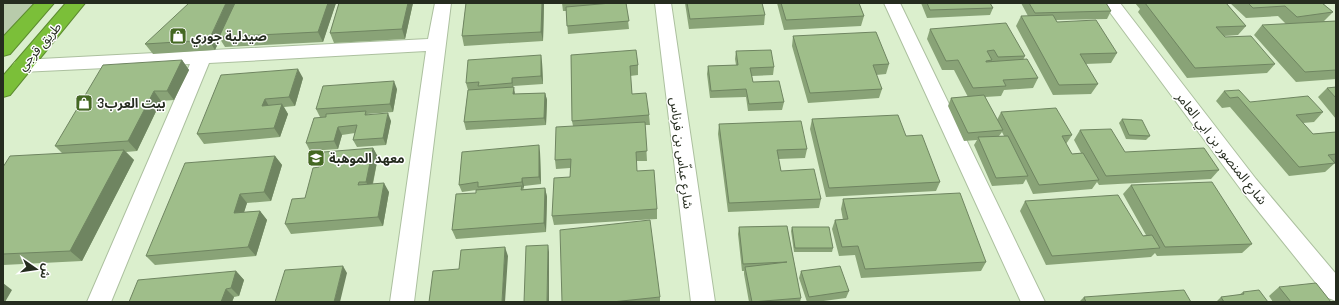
<svg xmlns="http://www.w3.org/2000/svg" width="1339" height="305" viewBox="0 0 1339 305" font-family="Lato,'Noto Sans Arabic',sans-serif">
<style>
.green{fill:#b8cbab}
.lines{fill:none;stroke-linecap:round;stroke-linejoin:round}
.street-casing{stroke:#acc09f;stroke-width:2}
.highway-casing{stroke:#5d8c30;stroke-width:2}
.street{fill:#fff;fill-rule:evenodd}
.highway{fill:#7bbf39;fill-rule:evenodd}
.wall{fill:#89a377;fill-rule:evenodd}
.shaded-wall{fill:#6f8561}
.building{fill:#9fbe8a;stroke:#6f8561}
.labels{text-anchor:middle;stroke-width:3;stroke-linejoin:round;paint-order:stroke}
.poi-label{font-size:13px;font-weight:bold;fill:#252c1f;stroke:#fff;text-anchor:start}
.street-label{font-size:13px;fill:#252c1f;stroke:#fff}
</style>
<rect width="100%" height="100%" fill="#dbefcd"/>
<path class="green" d="M3,3H35L3,37Z"/>
<g class="lines">
<g class="street-casing">
<path id="street" d="M435,3H451L414,302H390L426,51L209,63L111,302H87L190,64L21,72L15,70L12,66L15,62L21,60L428,39Z
M655,3H671L715,302H691Z
M884,3H900L1045,302H1021Z
M1103,3H1120L1256,179L1336,274V301L1328,298L1242,191Z"/>
</g>
<g class="highway-casing">
<path id="highway" d="M35,3H54L10,54L3,56V37Z
M66,3H85L10,95L3,97V76Z"/>
</g>
<use href="#street" class="street"/>
<use href="#highway" class="highway"/>
</g>
<path class="wall" d="M336,3L323,42L225,47L220,39L215,50L153,54L145,44Z
M339,3H413L405,39L334,43L330,33Z
M466,3H544L543,41L464,46L462,36Z
M562,3H626L629,29L568,34L566,11H563Z
M685,3H762L765,15L764,25L689,29Z
M777,3H859L864,16L861,26L784,30Z
M921,3H990L993,8L990,15L927,18Z
M1021,3H1106L1111,11L1107,19L1056,20L1057,22L1117,53L1111,63L1085,64L1098,84L1091,94L1053,95L1016,26L1021,16H1028Z
M1135,3H1226L1246,26L1238,35L1224,36L1275,64L1267,73L1187,78L1138,12L1140,9Z
M1230,3H1325L1324,5L1333,12L1324,21H1336V79L1296,82L1254,35L1262,25L1286,24L1278,16L1246,18Z
M930,29L1025,56L1023,60L1038,78L1033,88L1004,90L1001,96L985,97L997,120L1001,112L1072,135L1066,144L1072,154L1081,153L1074,140L1080,130L1125,152L1219,170L1211,179L1099,185L1097,182L1092,189L1033,194L1026,179L1023,184L992,186L974,145L977,140L964,141L948,106L951,98L968,97L954,70H942L927,39ZM1002,132L1004,136H999Z
M793,36L889,64L886,74L876,75L882,89L879,98L808,103L792,46Z
M736,51L774,67L773,75L752,76L753,82L784,102L782,110L748,111L746,97L710,98L707,74L708,66L736,65L735,59Z
M571,55L638,65V75L630,76L632,94L649,115L650,125H645L647,161H636L637,171L657,209V219L554,225L552,216L570,177V168L556,169L555,160L573,126L572,121Z
M182,60L189,70L174,100L161,101L137,151L126,152L134,160L82,261L3,265V167L62,153L55,146Z
M542,62L543,84L513,86V87L515,94L545,93L547,100L546,125L466,130L464,122L468,90L466,83Z
M303,78L295,106L284,107L288,114L280,137L204,144L197,134Z
M1336,87V119L1318,97L1327,88Z
M397,89L393,112L367,114L368,115L391,121L386,145L357,147L353,140L355,133L342,135L338,149L310,151L306,143L326,117H320L316,109Z
M1224,91L1250,102L1323,112L1314,122L1303,123L1313,134L1336,132V162H1335V163L1325,172L1289,176L1230,107L1222,108L1216,101Z
M812,119L906,136L940,182L936,191L826,197L810,129Z
M1122,119L1150,136L1146,140L1126,139L1119,123Z
M719,124L807,149L805,158L778,159L781,171L821,199L819,208L728,212L718,134Z
M373,148L378,157L373,184L389,192L383,226L291,234L285,224L305,198L319,167Z
M540,152L541,184L524,186L523,189L545,188L547,197L546,232L456,239L452,230L476,193V190L462,192L459,185Z
M275,156L282,165L271,201L247,203L244,212L260,211L267,220L256,256L155,265L146,256Z
M1131,185L1252,244L1242,253L1157,256L1155,253L1151,257L1046,265L1020,211L1025,201L1143,236L1146,235L1123,194Z
M843,199L986,262L981,271L861,278L855,255L839,256L832,229L835,220H843L841,209Z
M787,226L801,298L800,302H749L744,274V271H742L738,234L739,227Z
M792,227L833,248L832,252H794L791,231Z
M236,271L244,280L239,296L234,297L232,302H129Z
M801,271L849,291L846,298L816,302H807L799,278Z
M1279,287L1331,302H1273L1269,296Z
M1243,292L1268,302H1216L1221,297L1239,295Z
M660,297V302H562Z
M1084,297L1191,302H1079Z"/>
<path class="shaded-wall" d="M226,3H236L219,37L220,39L215,50L209,40Z
M328,3H336L323,42L318,32Z
M408,3H413L405,39L402,29Z
M542,3H544L543,41L541,32Z
M541,55L542,62L543,84L541,76Z
M182,60L189,70L174,100L167,91Z
M298,69L303,78L295,106L289,97Z
M512,78L513,89L514,87L515,95L513,94V90L512,83Z
M394,81L397,89L393,112L390,104Z
M154,91L161,101L137,151L128,141Z
M545,93L547,100L546,125L544,118Z
M265,99L270,108L262,106Z
M282,104L288,114L280,137L274,128Z
M388,113L391,121L386,145L383,138Z
M338,127L342,135L338,149L334,141Z
M539,145L540,152L541,184L539,177Z
M373,148L378,157L371,191L366,182Z
M124,150L134,160L82,261L70,251Z
M275,156L282,165L271,201L264,192Z
M522,178L524,186L523,190L522,182Z
M384,183L389,192L383,226L378,217Z
M545,188L547,197L546,232L544,223Z
M240,194L247,203L241,222L234,213Z
M260,211L267,220L256,256L248,247Z
M548,245L549,252V302H547Z
M505,247L508,256L505,302H502Z
M343,266L347,273L340,302H334Z
M236,271L244,280L239,296L231,288Z
M3,283L12,290L5,302H3Z
M226,289L234,297L232,302H221Z"/>
<path class="building" d="M189,3H226L209,40L145,44Z
M235,3H328L318,32L219,37Z
M339,3H408L402,29L330,33Z
M466,3H542L541,32L462,36Z
M611,3H626L629,21L567,26L566,7Z
M687,3H762L765,15L690,19Z
M781,3H859L864,16L786,20Z
M927,3H990L993,8L930,10Z
M1029,3H1106L1111,11L1035,13Z
M1145,3H1226L1246,26L1216,27L1225,37L1251,36L1275,64L1195,68Z
M1248,3H1322L1333,12L1297,17L1285,6L1253,8Z
M1053,15L1057,22L1096,20L1117,53L1080,54L1098,84L1059,85L1021,16Z
M1336,21V70L1305,72L1262,25Z
M1006,23L1025,56L998,57L994,50L987,51L992,60L986,61V62L1027,59L1038,78L1003,80L1006,86L973,88L958,60L946,61L930,29Z
M876,32L889,64L873,65L882,89L810,93L793,36Z
M636,50L638,65L630,66L632,94L646,93L649,115L572,121L571,55Z
M771,50L774,67L750,68L753,82L779,81L784,102L749,104L746,89L711,91L708,66L738,65L736,51Z
M541,55V76L512,78V83L478,86L479,82L466,83L468,60Z
M182,60L167,91H154L128,141L55,146L103,65Z
M298,69L289,97L265,99L262,106L282,104L274,128L197,134L221,75Z
M394,81L390,104L316,109L323,86Z
M514,87L513,94L545,93L544,118L464,122L468,90Z
M1336,87V98L1327,88Z
M1239,90L1250,102L1308,96L1323,112L1296,115L1313,134L1336,132V154L1328,155L1335,163L1299,167L1238,97L1230,98L1224,91Z
M984,95L1003,130L968,133L951,98Z
M1056,108L1072,135L1062,136L1072,154L1083,153L1099,180L1039,185L1001,112Z
M366,111L365,115L388,113L383,138L353,140L357,125L338,127L334,141L306,143L314,118L326,117V114Z
M898,115L906,136L922,135L940,182L829,188L812,119Z
M1122,119L1142,120L1150,136L1129,135Z
M801,121L807,149L777,150L781,171L814,169L821,199L729,203L719,124Z
M645,122L647,151L636,152L637,171L654,170L657,209L552,216L554,178L570,177L571,159L555,160L556,127Z
M1111,129L1125,152L1204,148L1219,170L1106,176L1080,130Z
M1008,136L1028,176L996,178L978,137Z
M539,145V177L522,178V182L478,187V182L459,185L462,152Z
M373,148L366,182H359L358,185L384,183L378,217L285,224L292,199L305,198L313,168L319,167L324,152Z
M124,150L70,251L3,254V167L10,156Z
M275,156L264,192L240,194L234,213L260,211L248,247L146,256L185,163Z
M1212,182L1252,244L1165,247L1131,185Z
M522,186L521,190L545,188L544,223L452,230L456,194L476,193V190Z
M960,193L986,262L865,269L858,246L842,247L835,220L848,219L843,199Z
M1118,195L1143,236L1152,235L1160,248L1052,256L1025,201Z
M650,220L660,297L612,302H562L560,230Z
M787,226L801,298L752,302L745,267L787,262L743,264L739,227Z
M792,227H829L833,248H795Z
M548,245L547,302H524L526,246Z
M505,247L502,302H429L433,271L459,269L461,250Z
M343,266L334,302H275L285,270Z
M840,266L849,291L809,297L801,271Z
M236,271L231,288L226,289L221,302H129L138,280Z
M1316,283L1331,302H1291L1279,287Z
M1184,290L1191,302H1086L1084,297Z
M1259,290L1268,302H1224L1221,297L1244,294L1243,292Z"/>
<defs>
<g id="shop-square" transform="scale(0.9)"><rect x="-9" y="-9" width="18" height="18" rx="4" fill="#446822" stroke="#fff"/><path d="M-5-2.5h2.3a2.7 3.5 0 0 1 5.4 0H5L5.5 6h-11ZM-1.5-2.5h3a1.5 2.3 0 0 0-3 0Z" fill="#fff"/></g>
<g id="school-square" transform="scale(0.9)"><rect x="-9" y="-9" width="18" height="18" rx="4" fill="#446822" stroke="#fff"/><path d="M0-5L7-2L0 1L-7-2ZM-4 1L0 2.5L4 1V4Q0 6-4 4Z" fill="#fff"/></g>
</defs>
<g fill-rule="evenodd">
<use href="#shop-square" x="178" y="36"/>
<use href="#shop-square" x="84" y="103"/>
<use href="#school-square" x="316" y="158"/>
</g>
<g class="labels">
<g class="poi-label">
<text x="191" y="41">صيدلية جوري</text>
<text x="97" y="108">بيت العرب3</text>
<text x="329" y="163">معهد الموهبة</text>
</g>
<g class="street-label">
<text transform="translate(39 46) rotate(-49)" y="5">طريق قرجي</text>
<text transform="translate(1222 148) rotate(52)" y="5">شارع المنصور بن ابي العامر</text>
<text transform="translate(682 153) rotate(83)" y="5">شارع عباّس بن فرناس</text>
</g>
</g>
<rect width="1339" height="305" fill="none" stroke="#252c1f" stroke-width="8"/>
<g transform="translate(36 269) rotate(103)" stroke="#ffffff" stroke-width="3" paint-order="stroke">
<path d="M0-3L7 15L0 10L-7 15Z" fill="#252c1f"/>
<text y="-6" font-size="11" font-weight="bold" text-anchor="middle" fill="#252c1f">ش</text>
</g>
</svg>
